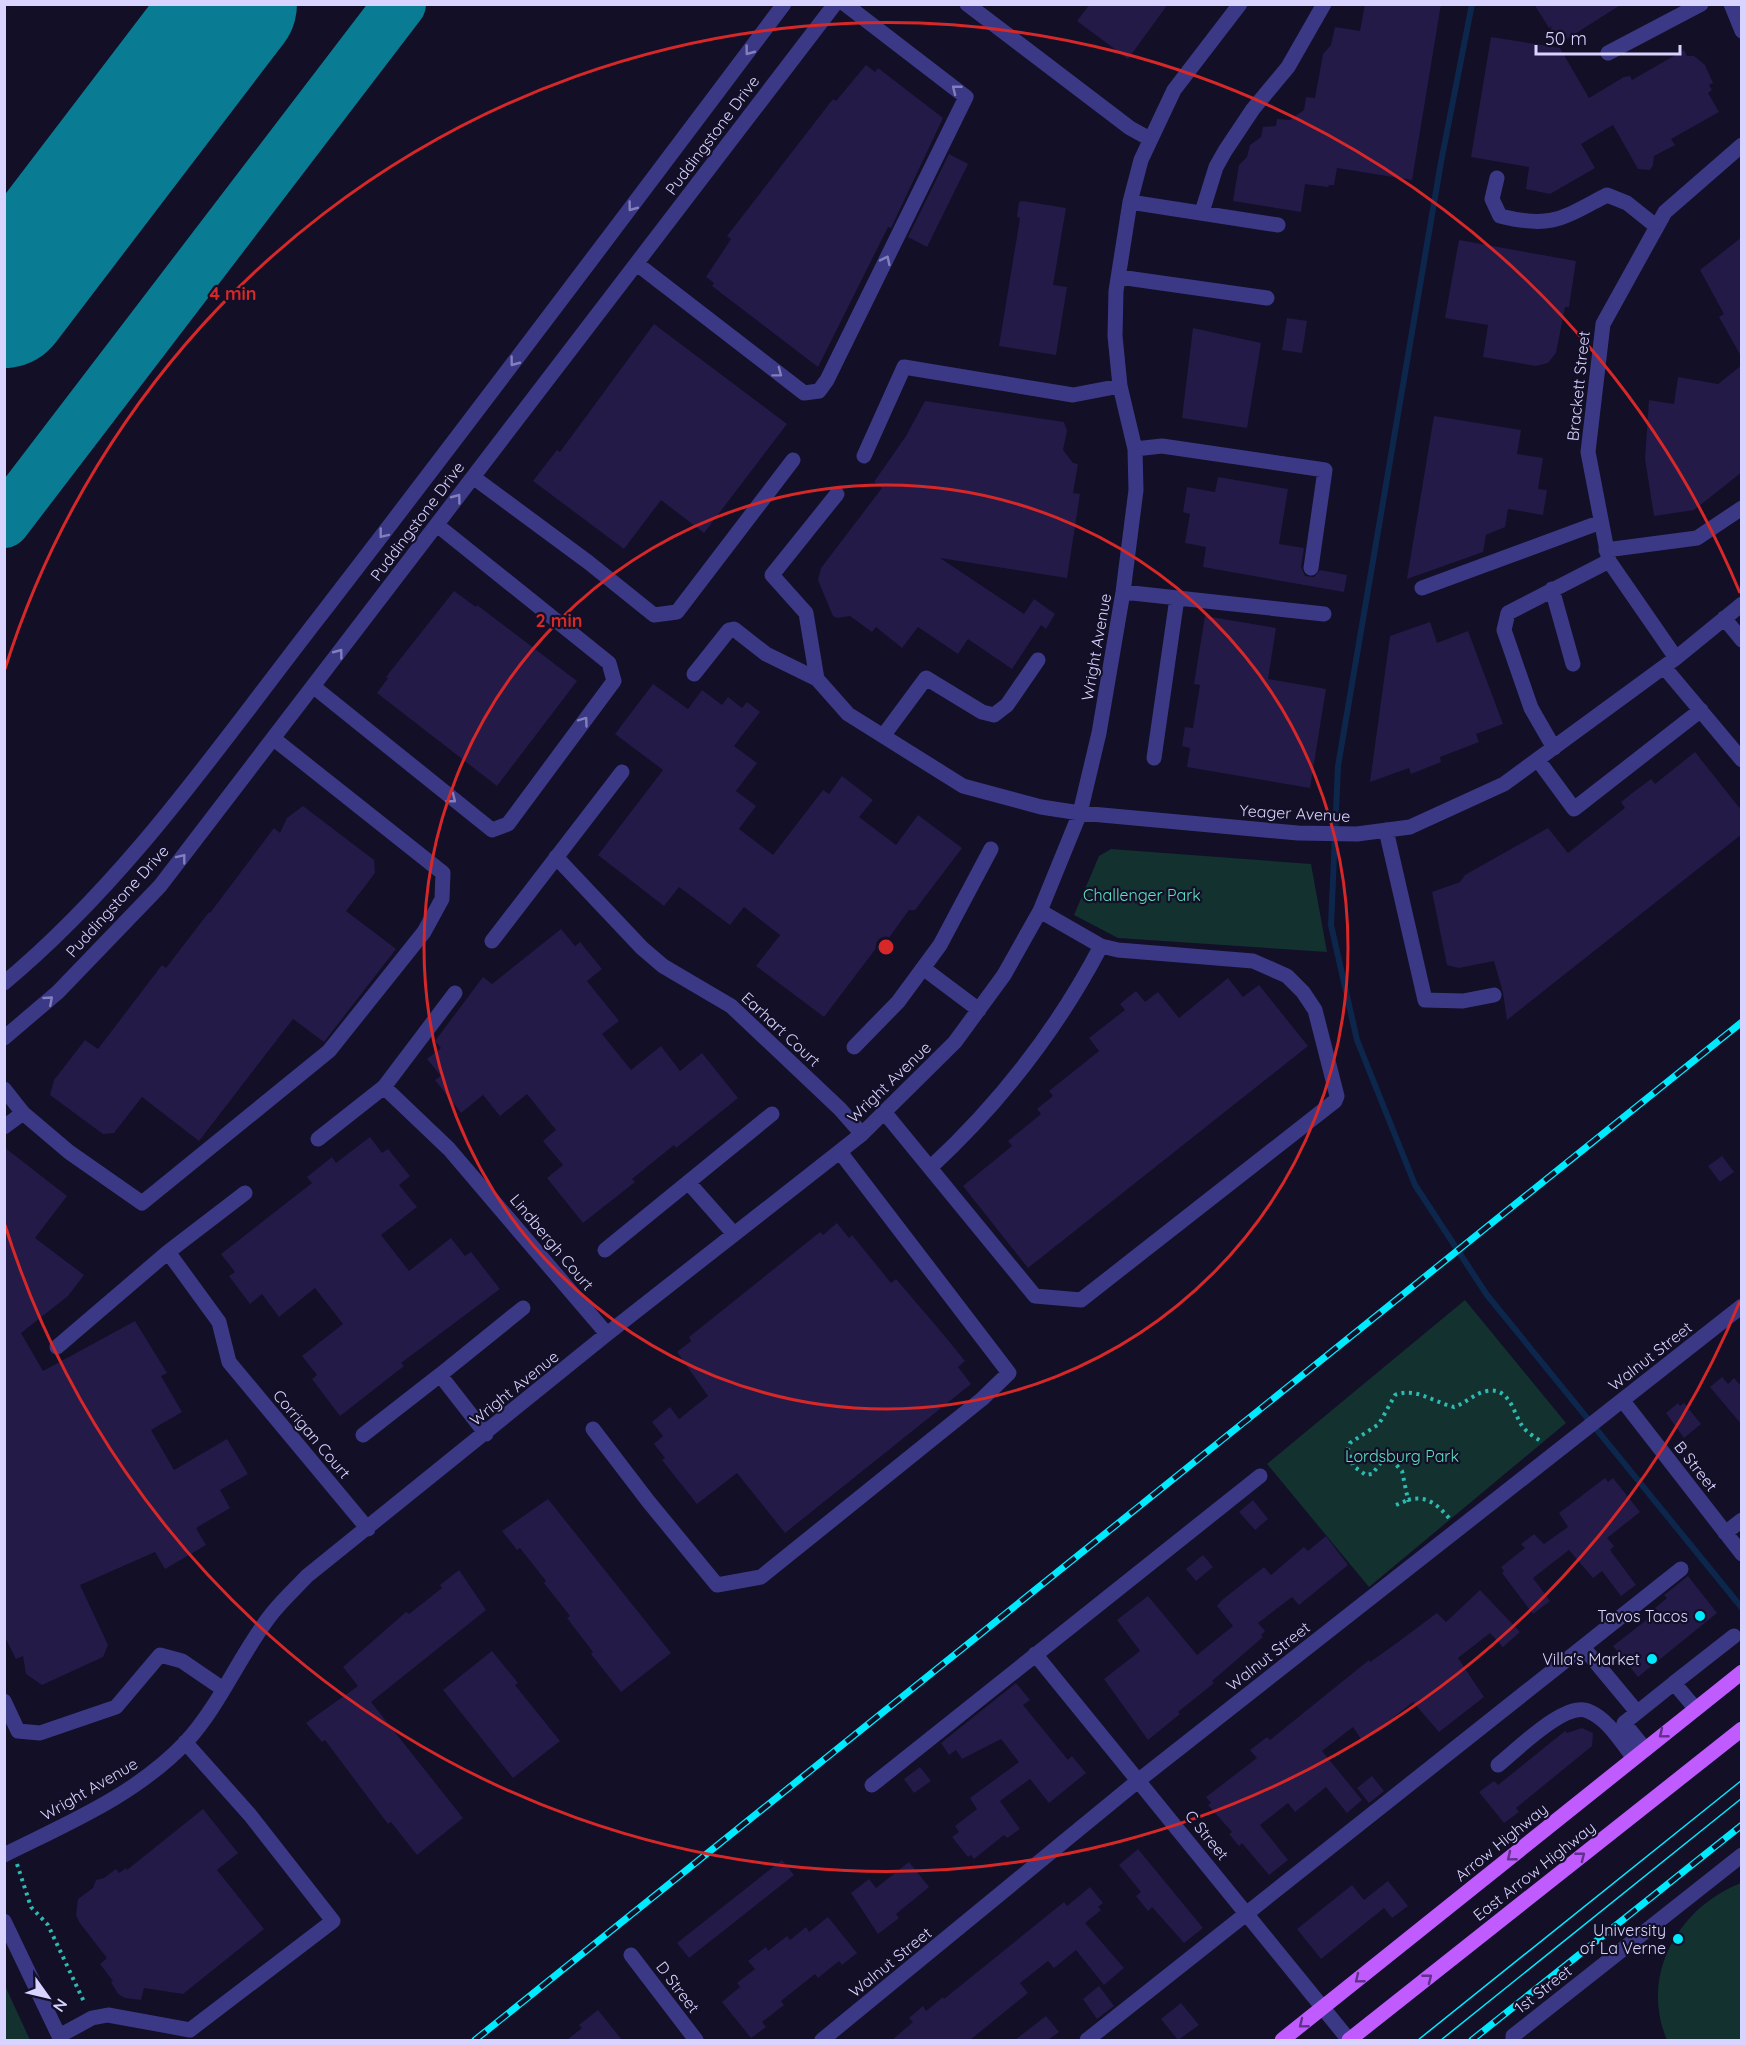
<svg xmlns="http://www.w3.org/2000/svg" width="1746" height="2045" viewBox="0 0 1746 2045" font-family="Quicksand,sans-serif">
<style>
.green{fill:#12312f}
.lines{fill:none;stroke-linecap:round;stroke-linejoin:round}
.stream{stroke:#0d264c;stroke-width:6}
.taxiway{stroke:#097c93;stroke-width:52}
.runway{stroke:#097c93;stroke-width:130}
.building{fill:#231a48}
.path{stroke:#2dbab0;stroke-width:4;stroke-dasharray:3 4.5;stroke-linecap:butt}
.minor{stroke:#3b3986;stroke-width:15}
.major{stroke:#bf5bff;stroke-width:15}
.tram{stroke:#00eaff;stroke-width:1.5}
.rail-casing{stroke:#00eaff;stroke-width:7}
.rail{stroke:#120f27;stroke-width:4.5;stroke-dasharray:14;stroke-linecap:butt}
.oneway{stroke:#827fbc}
.oneway2{stroke:#603188}
.ring{fill:none;stroke:#d62828;stroke-width:3}
.poi-dot{fill:#00eaff;stroke:#120f27;stroke-width:2}
.labels{text-anchor:middle;stroke-width:4.5;stroke-linejoin:round;paint-order:stroke}
.street-label{font-size:16px;fill:#d9d4ff;stroke:#120f27}
.park-label{font-size:16px;fill:#5de2bf;stroke:#120f27}
.poi-label{font-size:16px;fill:#d9d4ff;stroke:#120f27;text-anchor:end}
.centre{fill:#d62828;stroke:#120f27;stroke-width:3}
.ring-label{font-size:18px;text-anchor:middle;font-weight:bold;fill:#d62828;stroke:#120f27;stroke-width:4.5;stroke-linejoin:round;paint-order:stroke}
</style>
<rect width="100%" height="100%" fill="#120f27"/>
<path class="green" d="M1111,849L1311,864L1327,952L1118,938L1074,915L1099,856Z
M1465,1300L1566,1423L1369,1587L1267,1464Z
M1741,1883V2040H1667C1639,1975 1679,1907 1741,1883Z
M5,1984L7,1990L30,2040H5Z"/>
<g class="lines">
<path class="stream" d="M1472,4L1441,162L1338,766L1331,925L1357,1040L1415,1185L1487,1295L1742,1608"/>
<path class="taxiway" d="M4,522L400,4"/>
<path class="runway" d="M4,303L232,4"/>
</g>
<path class="building" d="M1090,4H1168L1128,59L1077,21Z
M1365,4H1441L1412,180L1337,168L1334,185H1329L1328,187L1305,184L1301,212L1233,201L1239,165L1247,157L1250,145L1261,137L1263,127L1276,126L1277,119L1290,120L1304,110L1306,97L1315,98L1323,54L1331,45L1335,27L1360,31Z
M1534,4H1622L1559,44Z
M1491,37L1560,48L1589,98L1624,77L1630,76L1632,80L1684,50L1687,56H1694L1705,65L1713,83L1709,85L1712,90L1708,93L1719,112L1671,139L1675,145L1654,156L1653,165L1650,170L1638,169L1613,125L1581,144L1595,168L1550,194L1526,189L1529,167L1471,157Z
M866,65L875,72L878,68L943,118L891,228L888,227L818,367L712,286L714,283L706,277L731,239L727,236L833,99L836,101Z
M949,154L968,164L927,247L908,237Z
M1023,201L1066,208L1053,285L1067,287L1056,355L999,346L1020,218L1017,217L1019,202Z
M1742,237V358L1719,317L1724,314L1700,270Z
M1459,240L1576,261L1569,307H1565L1556,353L1548,363L1536,366L1483,357L1488,325L1445,318Z
M1287,318L1307,321L1302,353L1282,350Z
M654,324L787,424L704,533L661,500L624,549L533,481L557,450L560,452Z
M1193,328L1261,343L1247,428L1182,418Z
M1742,365V472L1694,510L1654,516L1645,459L1649,400L1674,404L1678,377L1718,384Z
M925,401L1064,422L1067,431L1063,450L1073,463L1078,464L1073,493L1080,494L1067,578L940,558L1024,614L1034,599L1055,614L1046,629L1041,625L1012,669L968,639L958,654L918,627L902,648L876,627L872,632L850,616L838,618L833,616L818,580L821,568L882,488L874,482L906,436Z
M1434,416L1521,430L1517,454L1543,458L1538,489L1547,490L1543,515L1508,509L1505,527L1486,535L1483,552L1407,579Z
M1218,477L1288,489L1279,544L1304,548L1301,567L1305,576L1314,577L1320,570L1347,575L1344,592L1203,567L1206,547L1185,543L1190,514L1183,512L1187,487L1215,492Z
M454,591L476,607L477,605L577,681L497,786L377,693L388,678L386,677Z
M1205,616L1276,628L1268,679L1326,689L1310,788L1187,767L1190,748L1182,746L1185,727L1193,728L1200,685L1194,684Z
M1430,622L1437,643L1468,631L1503,724L1476,734L1479,742L1440,757L1441,762L1411,774L1409,768L1370,782L1390,636Z
M653,684L688,709L702,690L722,705L728,697L742,708L747,702L760,712L734,746L757,763L736,791L756,806L739,829L773,855L823,790L829,794L842,776L873,800L859,817L896,845L918,815L962,848L915,910H909L888,939H883L824,1017L756,966L780,935L744,907L730,925L679,887L664,906L598,855L663,770L615,734Z
M1695,752L1742,811V834L1507,1020L1503,993L1494,961L1459,968L1447,965L1432,892L1460,882L1465,875L1548,828L1568,853L1625,808L1621,802L1631,794L1651,779L1655,784Z
M303,806L374,860L375,873L346,911L396,949L324,1042L293,1019L199,1141L142,1097L114,1133L103,1134L50,1095L54,1080L85,1040L98,1049L162,965L166,968L209,912L210,913L274,828L280,833L287,818Z
M561,929L575,946L580,942L602,969L587,981L619,1021L602,1034L631,1070L661,1046L680,1071L702,1053L738,1098L676,1148L674,1145L632,1179L635,1182L583,1223L547,1178L563,1165L543,1141L556,1130L527,1094L500,1116L483,1095L461,1113L435,1080L441,1076L427,1059L441,1048L435,1041L483,977L492,984Z
M1228,978L1243,997L1259,985L1308,1046L1028,1268L963,1186L1012,1146L1008,1141L1041,1114L1037,1109L1053,1096L1049,1091L1099,1051L1089,1038L1125,1010L1120,1004L1136,991L1145,1002L1158,992L1179,1018Z
M370,1137L382,1153L388,1149L410,1176L399,1185L417,1207L381,1235L409,1271L451,1238L465,1256L471,1252L500,1289L401,1363L404,1366L340,1416L312,1379L317,1375L302,1356L343,1324L315,1288L279,1317L262,1294L250,1304L229,1276L235,1272L221,1254L312,1183L307,1177L332,1157L336,1163Z
M4,1147L67,1196L35,1238L84,1275L68,1296L21,1333L43,1371L135,1321L167,1373L161,1376L182,1412L151,1430L174,1470L227,1439L248,1474L220,1490L230,1508L196,1528L206,1545L165,1569L155,1552L80,1585L108,1645L103,1657L42,1685L26,1674L23,1656L16,1659L4,1635Z
M1722,1156L1734,1172L1720,1182L1708,1166Z
M837,1223L849,1238L852,1235L891,1283L896,1279L943,1334L965,1361L958,1367L971,1384L785,1533L737,1473L697,1504L662,1460L665,1458L654,1444L663,1436L652,1422L670,1407L679,1419L708,1396L677,1352L691,1341L689,1337L729,1305L820,1232L823,1235Z
M1722,1377L1728,1384L1734,1378L1742,1387V1425L1710,1387Z
M1678,1403L1680,1406L1684,1403L1701,1424L1684,1438L1666,1413Z
M1605,1478L1608,1482L1613,1478L1640,1512L1607,1538L1614,1546L1610,1550L1636,1585L1621,1596L1602,1571L1593,1578L1569,1550L1533,1578L1550,1601L1533,1614L1502,1573L1504,1571L1501,1567L1525,1548L1521,1544L1534,1534L1544,1544L1568,1527L1559,1513Z
M548,1499L671,1653L621,1692L591,1654L593,1652L567,1618L570,1616L544,1583L546,1581L520,1548L517,1550L502,1531Z
M1253,1500L1268,1519L1255,1530L1239,1512Z
M1326,1536L1348,1565L1299,1605L1292,1597L1258,1623L1265,1631L1261,1635L1263,1637L1212,1681L1214,1683L1178,1712L1180,1714L1148,1740L1104,1679L1140,1651L1117,1620L1148,1596L1197,1655L1233,1626L1217,1606L1222,1600L1264,1567L1271,1575L1304,1547L1308,1551Z
M1203,1555L1213,1567L1196,1581L1186,1569Z
M459,1570L486,1610L371,1702L463,1818L417,1855L391,1822L388,1824L325,1740L322,1742L306,1723L358,1686L343,1667L406,1612L409,1614L442,1588L440,1585Z
M1688,1576L1717,1613L1638,1677L1613,1646L1658,1611L1655,1608L1667,1598L1664,1595Z
M1480,1590L1520,1632L1503,1647L1490,1633L1458,1658L1484,1697L1439,1732L1413,1702L1371,1735L1369,1733L1361,1739L1353,1727L1322,1751L1362,1800L1347,1813L1326,1787L1295,1812L1288,1803L1260,1825L1288,1860L1269,1875L1242,1843L1239,1846L1229,1834L1232,1832L1208,1805L1211,1803L1206,1797L1257,1758L1250,1750L1267,1737L1270,1740L1369,1660L1370,1662L1394,1645L1437,1613L1446,1622Z
M492,1651L518,1683L515,1685L560,1741L513,1778L443,1690Z
M1016,1683L1030,1700L1023,1705L1068,1760L1072,1756L1086,1773L1049,1803L1030,1779L1000,1801L1020,1829L1007,1838L1004,1835L974,1859L971,1855L968,1857L952,1837L959,1832L955,1826L977,1809L970,1798L1019,1762L1001,1739L962,1759L956,1750L949,1755L941,1743Z
M1582,1728L1593,1733L1592,1746L1516,1808L1519,1812L1504,1823L1479,1792L1494,1781L1498,1785L1565,1731L1567,1733Z
M920,1767L931,1781L914,1793L904,1779Z
M1372,1776L1384,1791L1369,1803L1357,1788Z
M203,1809L238,1853L217,1870L264,1929L183,1994L144,1988L141,2000L125,1998L118,1994L111,1982L113,1981L100,1964L107,1958L79,1922L76,1915L78,1899L93,1888L96,1880L104,1878L116,1869L119,1873L126,1868L127,1870Z
M1138,1849L1203,1928L1184,1943L1152,1907L1148,1911L1136,1896L1141,1892L1119,1865Z
M782,1860L794,1875L689,1958L677,1943Z
M909,1862L929,1887L896,1914L899,1918L878,1934L851,1893L869,1879L876,1888Z
M1388,1881L1408,1906L1392,1918L1384,1908L1321,1959L1297,1929L1352,1885L1364,1900Z
M1090,1887L1103,1903L1098,1907L1101,1910L1085,1923L1124,1968L1104,1985L1076,1950L1054,1968L1048,1961L1020,1983L1028,1993L970,2040H892L913,2022L909,2018L923,2006L926,2011L943,1997L944,1999L1064,1902L1067,1906Z
M828,1917L857,1953L842,1965L839,1961L818,1978L815,1974L781,2001L784,2005L762,2022L766,2027L751,2038L722,2002L740,1987L737,1983L755,1969L748,1961L766,1947L768,1951L787,1936L790,1940L806,1927L809,1932Z
M1099,1986L1114,2006L1097,2019L1083,1999Z
M1181,2003L1199,2025L1178,2040L1161,2019Z
M598,2010L622,2040H567L582,2028L579,2025Z
M1046,2016L1059,2032L1048,2040H1015Z"/>
<g class="lines">
<path class="path" d="M1396,1505L1408,1500
M1449,1518C1437,1504 1426,1495 1408,1500L1402,1471L1391,1459L1383,1460L1372,1474L1366,1475L1353,1466L1348,1449L1350,1443L1379,1424L1395,1395C1416,1387 1433,1402 1454,1407C1466,1403 1475,1393 1487,1391C1509,1387 1513,1411 1521,1424C1525,1432 1535,1437 1542,1442
M17,1864L31,1907L48,1925L85,2004"/>
<path class="minor" d="M967,4L1130,128L1150,139
M1731,4L1742,31
M1608,53L1701,4
M1497,178L1492,199L1500,216C1552,229 1563,218 1607,195L1627,203L1657,227
M1130,202L1278,225
M1202,212L1216,167L1225,151L1253,109L1288,67L1324,4
M637,264L804,393L819,391L827,380L966,97L845,4
M1119,277L1267,298
M1135,449L1162,446L1325,470L1311,568
M864,456L904,367L1073,395L1120,386
M473,477L588,562L654,615L677,612L793,460
M1606,550L1697,538L1742,508
M1422,588L1601,522
M1552,589L1573,664
M1123,592L1324,614
M1724,618L1742,640
M1676,658L1609,561L1588,452L1603,324L1665,212L1742,145
M1664,667L1742,760
M694,674L729,630L734,629L766,654L817,679L848,714L963,786L1041,807L1080,813L1298,833L1357,834L1410,827L1504,784L1676,658L1742,604
M817,679L806,613L772,575L837,494
M314,687L492,830L508,824L614,681L609,663L437,525
M883,736L926,678L982,712L994,715L1007,705L1038,660
M1554,748L1531,708L1504,630L1508,613L1609,561
M1154,758L1177,598
M1538,760L1574,809L1701,710
M1386,830L1425,1000L1463,1001L1494,995
M556,857L642,948L663,966L731,1006L840,1109L862,1134
M492,941L622,772
M923,968L979,1010
M4,983C129,879 221,743 320,616C476,414 630,209 784,4
M4,1038L58,992L160,886L835,4
M854,1047L898,1002L940,945L991,849
M384,1087L449,1149L607,1334
M4,1089L23,1113
M885,1113L1035,1296L1081,1300L1335,1101L1337,1096L1315,1010L1303,992L1287,976L1253,961L1118,950L1101,946L1040,911
M4,1127L23,1113L69,1152L142,1203L329,1051L424,932L442,899L443,873L274,739
M318,1139L384,1087L455,993
M931,1167C1001,1102 1057,1030 1101,946
M688,1182L734,1234
M605,1250L772,1114
M168,1252L245,1193
M57,1347L168,1252L219,1322L229,1362L368,1529
M1623,1401L1742,1554
M593,1429L648,1501L717,1585L761,1577L982,1399L1009,1373L840,1152
M486,1434L440,1375L523,1308
M363,1435L440,1375
M1725,1533L1742,1520
M1583,1647L1637,1712
M1035,1654L1349,2040
M1674,1683L1734,1636
M4,1701L18,1731L40,1733L116,1707L160,1655L182,1661L223,1689
M1645,1749L1624,1723L1674,1683L1695,1708
M1498,1765C1517,1750 1565,1701 1588,1711C1608,1719 1621,1742 1634,1758
M872,1785L1260,1476
M4,1855C68,1823 136,1795 186,1742C219,1706 238,1659 267,1620C278,1604 294,1590 307,1576L607,1334L862,1134L955,1042L1004,975L1040,911L1080,813L1099,733L1123,592L1136,490L1135,449L1120,386L1115,336L1116,291L1130,202L1141,160L1174,90L1240,4
M4,1921L61,2040
M631,1955L696,2040
M59,2036L92,2018L108,2015L190,2030L333,1921L250,1815L185,1742
M822,2040L1139,1780L1742,1306
M1087,2040L1681,1569
M1513,2040V2036L1742,1855"/>
<path class="major" d="M1282,2040L1742,1672
M1349,2040L1742,1729"/>
<path class="tram" d="M1418,2040L1742,1780
M1441,2040L1742,1798"/>
<g class="rail-casing">
<path id="rail" d="M475,2040L1742,1022
M1472,2040L1742,1825"/>
</g>
<use href="#rail" class="rail"/>
</g>
<defs><path id="oneway-chevron" d="M-2-3.5L2.5 0L-2 3.5" fill="none" stroke-width="1.6" stroke-linecap="round" stroke-linejoin="round" transform="scale(1.5)"/></defs>
<g class="oneway">
<use href="#oneway-chevron" transform="translate(749 51) rotate(127)"/>
<use href="#oneway-chevron" transform="translate(956 89) rotate(-142)"/>
<use href="#oneway-chevron" transform="translate(632 207) rotate(127)"/>
<use href="#oneway-chevron" transform="translate(886 260) rotate(-64)"/>
<use href="#oneway-chevron" transform="translate(514 362) rotate(127)"/>
<use href="#oneway-chevron" transform="translate(778 373) rotate(37)"/>
<use href="#oneway-chevron" transform="translate(457 498) rotate(-53)"/>
<use href="#oneway-chevron" transform="translate(383 534) rotate(128)"/>
<use href="#oneway-chevron" transform="translate(339 653) rotate(-53)"/>
<use href="#oneway-chevron" transform="translate(584 721) rotate(-54)"/>
<use href="#oneway-chevron" transform="translate(452 799) rotate(38)"/>
<use href="#oneway-chevron" transform="translate(182 858) rotate(-52)"/>
<use href="#oneway-chevron" transform="translate(49 1000) rotate(-41)"/>
</g>
<g class="oneway2">
<use href="#oneway-chevron" transform="translate(1663 1734) rotate(141)"/>
<use href="#oneway-chevron" transform="translate(1581 1856) rotate(-38)"/>
<use href="#oneway-chevron" transform="translate(1511 1857) rotate(141)"/>
<use href="#oneway-chevron" transform="translate(1428 1978) rotate(-38)"/>
<use href="#oneway-chevron" transform="translate(1359 1979) rotate(141)"/>
<use href="#oneway-chevron" transform="translate(1303 2024) rotate(141)"/>
</g>
<g class="ring">
<circle cx="886" cy="947" r="462"/>
<path d="M1740 1301A924 924 0 0 1 5 1225M5 669A924 924 0 0 1 1740 593"/>
</g>
<g class="poi-dot">
<circle cx="1700" cy="1616" r="6"/>
<circle cx="1652" cy="1659" r="6"/>
<circle cx="1678" cy="1939" r="6"/>
</g>
<g class="labels">
<g class="street-label">
<text transform="translate(712 135) rotate(-53)" y="6">Puddingstone Drive</text>
<text transform="translate(1578 386) rotate(-84)" y="6">Brackett Street</text>
<text transform="translate(417 521) rotate(-53)" y="6">Puddingstone Drive</text>
<text transform="translate(1096 647) rotate(-80)" y="6">Wright Avenue</text>
<text transform="translate(1295 813) rotate(3)" y="6">Yeager Avenue</text>
<text transform="translate(117 901) rotate(-48)" y="6">Puddingstone Drive</text>
<text transform="translate(781 1029) rotate(43)" y="6">Earhart Court</text>
<text transform="translate(889 1082) rotate(-44)" y="6">Wright Avenue</text>
<text transform="translate(552 1242) rotate(50)" y="6">Lindbergh Court</text>
<text transform="translate(1650 1356) rotate(-38)" y="6">Walnut Street</text>
<text transform="translate(514 1388) rotate(-39)" y="6">Wright Avenue</text>
<text transform="translate(312 1434) rotate(50)" y="6">Corrigan Court</text>
<text transform="translate(1696 1466) rotate(52)" y="6">B Street</text>
<text transform="translate(1268 1656) rotate(-38)" y="6">Walnut Street</text>
<text transform="translate(89 1789) rotate(-30)" y="6">Wright Avenue</text>
<text transform="translate(1207 1835) rotate(51)" y="6">C Street</text>
<text transform="translate(1501 1842) rotate(-39)" y="6">Arrow Highway</text>
<text transform="translate(1534 1871) rotate(-38)" y="6">East Arrow Highway</text>
<text transform="translate(890 1962) rotate(-39)" y="6">Walnut Street</text>
<text transform="translate(678 1987) rotate(53)" y="6">D Street</text>
<text transform="translate(1543 1989) rotate(-38)" y="6">1st Street</text>
</g>
<g class="park-label">
<text x="1142" y="901">Challenger Park</text>
<text x="1402" y="1462">Lordsburg Park</text>
</g>
<g class="poi-label">
<text x="1688" y="1622">Tavos Tacos</text>
<text x="1640" y="1665">Villa's Market</text>
<text x="1666" y="1936">University<tspan x="1666" dy="18">of La Verne</tspan></text>
</g>
</g>
<circle cx="886" cy="947" r="9" class="centre"/>
<g class="ring-label">
<text x="233" y="300">4 min</text>
<text x="559" y="627">2 min</text>
</g>
<rect width="1746" height="2045" fill="none" stroke="#d9d4ff" stroke-width="12"/>
<g transform="translate(48 1997) rotate(124)" stroke="#120f27" stroke-width="4.5" paint-order="stroke">
<path d="M0-4.5L10 22L0 15L-10 22Z" fill="#d9d4ff"/>
<text y="-9" font-size="16" font-weight="bold" text-anchor="middle" fill="#d9d4ff">N</text>
</g>
<path d="M1536 45v9h144v-9" fill="none" stroke="#d9d4ff" stroke-width="3"/>
<text x="1545" y="45" font-size="18" fill="#d9d4ff" stroke="#120f27" stroke-width="4.5" paint-order="stroke">50 m</text>
</svg>
